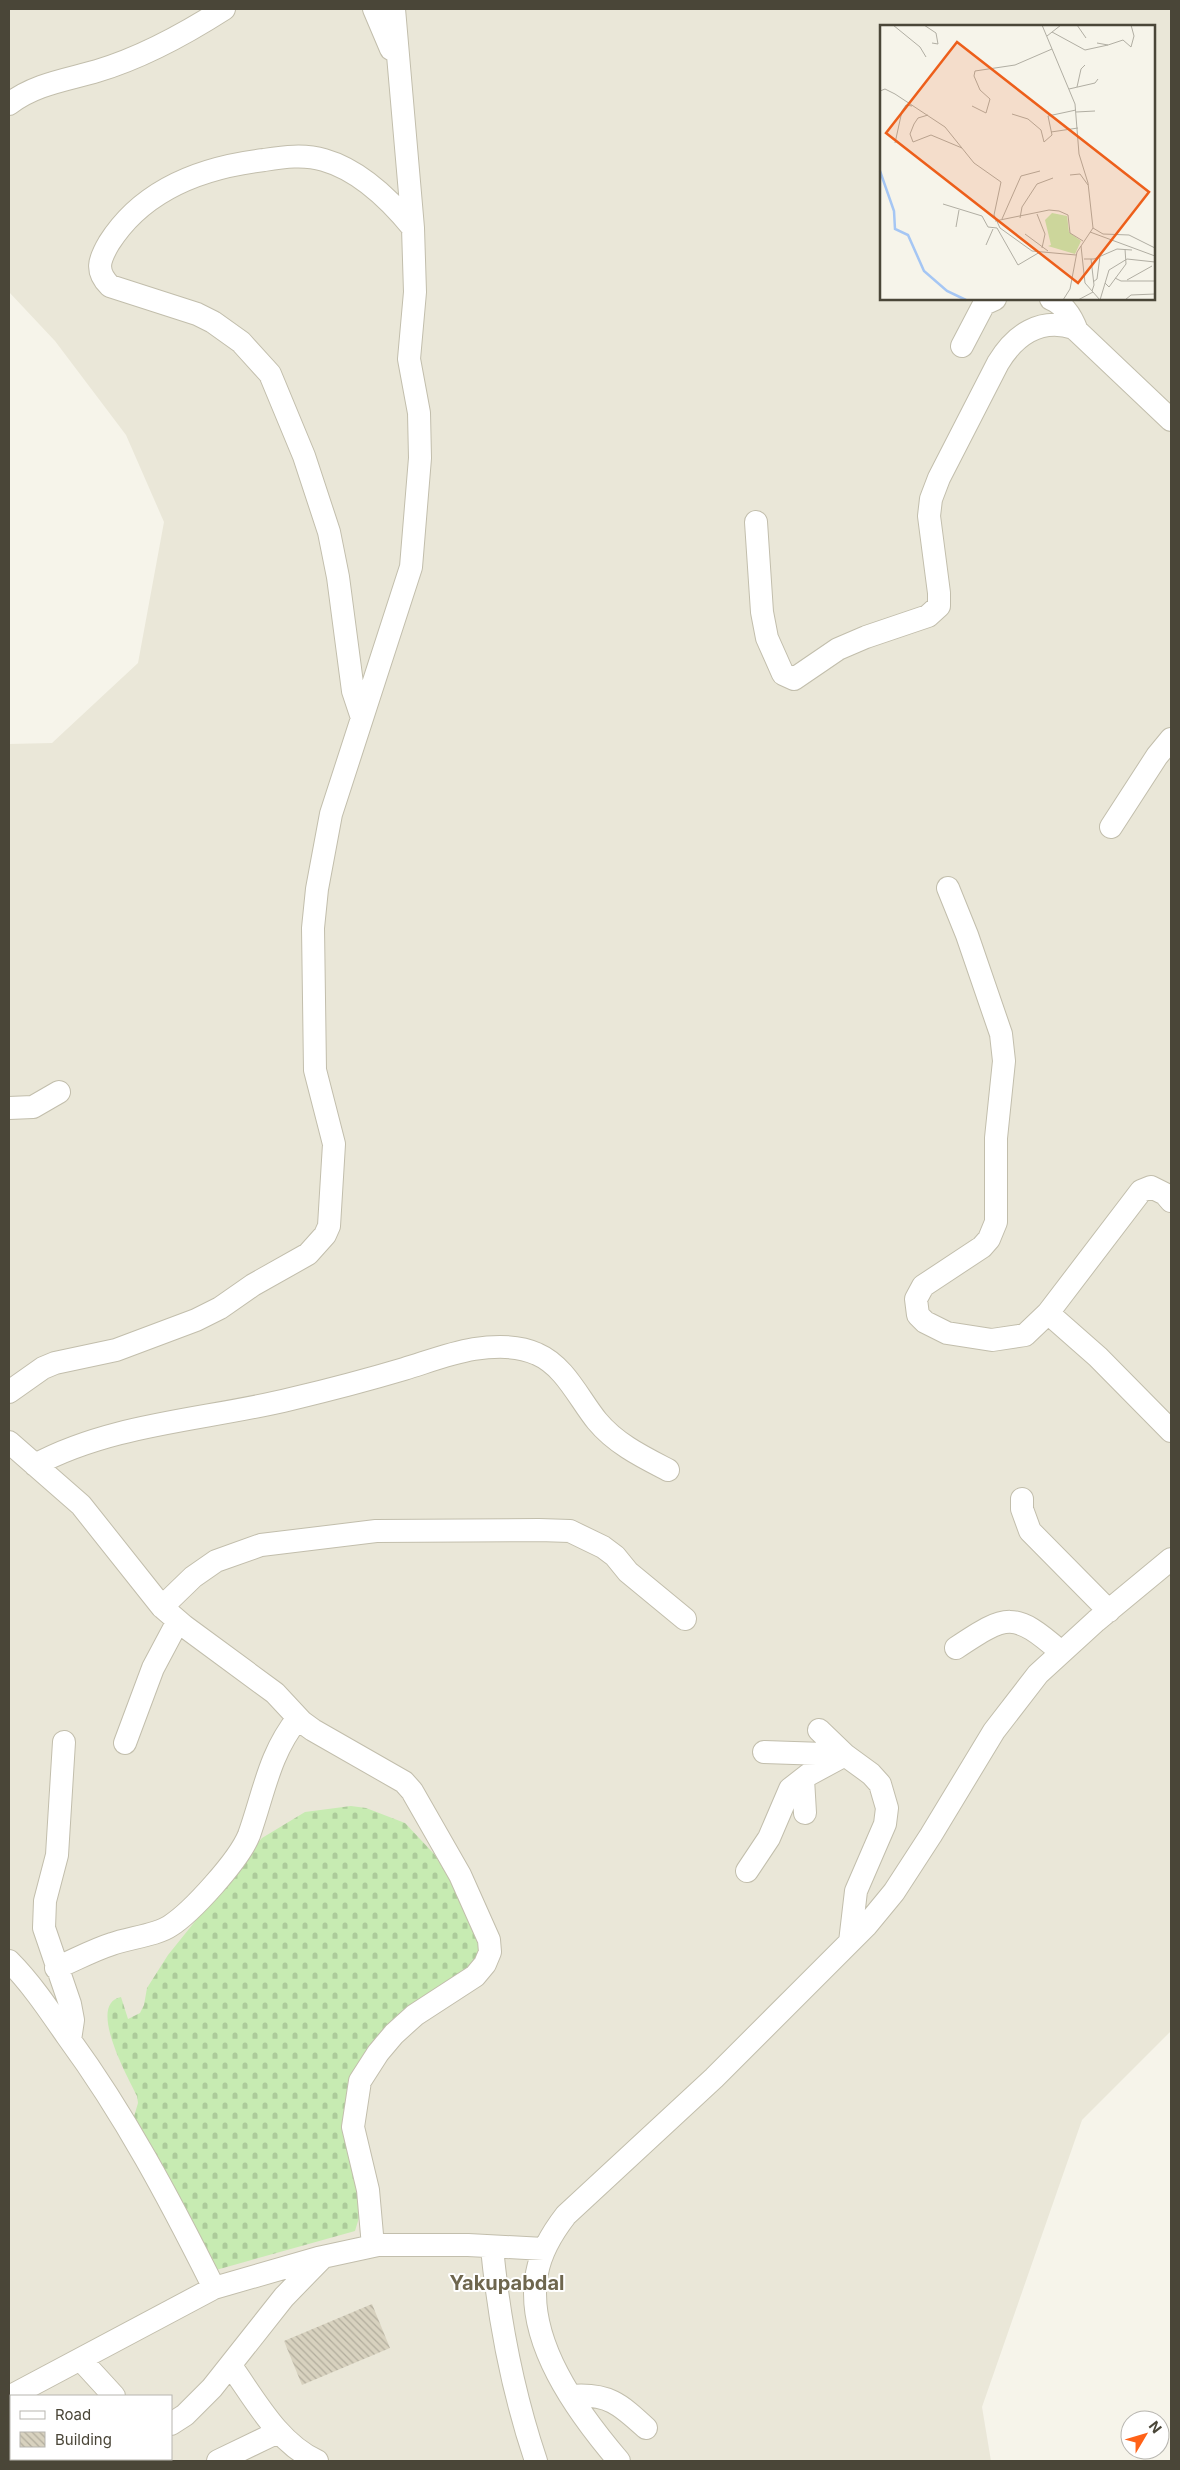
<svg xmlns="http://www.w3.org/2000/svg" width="1180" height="2470" viewBox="0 0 1180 2470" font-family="Inter,sans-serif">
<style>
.residential{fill:#eae7d8;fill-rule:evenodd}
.cemetery{fill:url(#cemetery-stones)}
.building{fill:url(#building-back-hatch)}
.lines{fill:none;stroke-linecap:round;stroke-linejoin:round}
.minor-casing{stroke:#c2beac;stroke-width:24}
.minor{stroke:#fff;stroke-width:22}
.labels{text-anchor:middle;stroke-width:4;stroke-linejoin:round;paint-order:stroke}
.district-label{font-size:20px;font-weight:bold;fill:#6e664e;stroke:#fff}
.inset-river{fill:none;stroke:#a5c6f4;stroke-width:2.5}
.inset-road{fill:none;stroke:#b1aea3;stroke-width:1}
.view{fill:#ed5f1b;fill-opacity:0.15;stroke:#ed5f1b;stroke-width:2.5}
.inset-edge{fill:none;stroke:#4a4638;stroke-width:2.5}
</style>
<defs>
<pattern id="cemetery-stones" width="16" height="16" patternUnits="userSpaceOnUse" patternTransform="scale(1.25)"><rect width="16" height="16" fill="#c7ebb2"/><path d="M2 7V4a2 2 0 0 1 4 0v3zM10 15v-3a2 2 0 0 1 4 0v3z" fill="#accb9a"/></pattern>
<pattern id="building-back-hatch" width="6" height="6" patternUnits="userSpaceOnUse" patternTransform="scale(1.25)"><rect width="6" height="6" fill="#d8d2bf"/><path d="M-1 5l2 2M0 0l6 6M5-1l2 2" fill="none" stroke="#b1ac9c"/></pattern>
</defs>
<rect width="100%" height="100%" fill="#f6f4ea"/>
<path class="residential" d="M9,9H1171V2031L1082,2120L982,2407L991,2461H9V744L52,743L138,663L164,522L126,435L55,341L9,292ZM881,26H1154V299H881ZM11,2396H171V2459H11Z"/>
<path class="cemetery" d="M351,1806L366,1808L405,1823L435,1855L454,1886L479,1940V1961L361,2066L355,2173L361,2211L355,2231L216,2270L133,2120L138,2103L137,2096C129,2079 86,2004 121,1997L128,2019L140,2013L144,2005L147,1988L168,1955L262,1838L305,1812Z"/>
<path class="building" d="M372,2304L390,2348L302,2385L284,2341Z"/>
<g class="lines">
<g class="minor-casing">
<path id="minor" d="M374,9L391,49
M9,104C35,84 66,80 97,71C141,58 185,34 224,9
M1051,299C1065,305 1072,317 1077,331
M962,346L984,304L995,299
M756,522L762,612L767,638L783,674L794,679L838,649L866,637L928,616L939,606V593L929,516L931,499L939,478L998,363C1015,335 1040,317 1074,328L1171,420
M362,718L353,691L338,577L329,532L304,456L270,374L241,342L213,322L197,314L110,286C95,271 99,260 109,243C143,189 204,167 264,160C284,157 304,154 324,160C359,170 391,201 413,228
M1111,827L1157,756L1171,739
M948,888L967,935L1001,1034L1004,1061L996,1138V1222L989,1239L982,1247L923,1286L916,1299L918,1315L925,1322L947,1333L992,1340L1025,1335L1048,1313L1141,1191L1151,1187L1165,1194L1171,1201
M9,1108L33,1107L59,1092
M1048,1313L1098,1357L1171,1431
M9,1392L43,1368L55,1363L116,1350L196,1320L220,1308L253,1285L308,1254L325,1235L329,1226L334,1144L315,1070L313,928L317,889L331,814L411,567L420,458L419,413L409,359L415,292L413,228L394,9
M9,1442L81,1505L162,1607L184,1626L275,1693L302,1722L313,1730L404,1782L412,1791L460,1875L489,1940L490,1952L485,1964L475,1976L415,2015L394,2034L378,2053L360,2081L353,2127L368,2190L373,2246
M35,1465C113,1423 206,1420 291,1399C329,1390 367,1380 404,1369C427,1362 450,1353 474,1349C494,1346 518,1345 537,1354C565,1366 579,1399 597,1421C616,1444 643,1457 668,1470
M1022,1499V1509L1030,1531L1109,1611
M162,1607L193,1577L216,1561L261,1545L376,1531L539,1530L570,1531L603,1547L615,1556L628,1572L685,1619
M956,1648C1007,1614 1014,1611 1061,1652
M819,1730L845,1755L871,1774L880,1784L887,1808L885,1824L856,1891L850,1942
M64,1742L57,1855L45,1901L44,1928L70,2004L73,2020L70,2040
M125,1743L153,1668L178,1621
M764,1752L824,1754L837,1759
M803,1779L805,1813
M747,1871L769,1838L790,1789L808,1775L845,1755
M9,1961C31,1983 49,2010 67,2036C125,2115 170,2200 214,2288
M56,1968C75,1960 93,1950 112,1944C128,1938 157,1935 170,1926C192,1912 239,1860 249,1835C264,1793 269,1754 298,1718
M492,2248C499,2320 513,2393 536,2461
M81,2360L114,2396
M231,2366C256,2401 278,2443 317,2461
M571,2396C608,2393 620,2404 646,2428
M9,2397L214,2288L318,2258L378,2245H468L544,2249
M171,2424L185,2415L212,2388L284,2297L323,2257
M124,2461L127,2459
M218,2461L278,2432
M619,2461C578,2413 524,2340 537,2273C541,2251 552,2233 566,2215L714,2078L866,1926L894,1892L931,1835L994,1731L1038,1674L1096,1621L1171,1559"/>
</g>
<use href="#minor" class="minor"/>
</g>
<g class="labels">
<g class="district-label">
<text x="507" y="2290">Yakupabdal</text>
</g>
</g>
<g transform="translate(880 25)">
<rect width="275" height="275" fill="#f6f4ea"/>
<path d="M172,188L187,191L189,207L201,216L195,229L168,221L171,220L165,195Z" fill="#c7ebb2"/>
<path class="inset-river" d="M0,146L14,186L15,204L28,210L44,246L67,266L86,275"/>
<path class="inset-road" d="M13,0L40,22L46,32M44,0L56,8L58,19L52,18M162,0L195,79L199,129L208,158L213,203L223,209L249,210L275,223M197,0L206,13M172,7L205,25L228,20M167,11L181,0M217,18L228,20L243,15L251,22L254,11L251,0M197,62L201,44L205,40M189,64L215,58L218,54M0,66L5,64L15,69L65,102L94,138L121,157L114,190L120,203L152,226L196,230M92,81L106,88L110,74L100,65L94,51L95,46L135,40L172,24M196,87L215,86M132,89L148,94L161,105L164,117L172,110L168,91L196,85M48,90L38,93L34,99L30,109L33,117L51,110L82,123M171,107L198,103M15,118L22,86L26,80L32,81M190,150L200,149L208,160M63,179L102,191L108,202L117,203M157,189L165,209L162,223M140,193L142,182L157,159L173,153M122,194L141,151L160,146M115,196L169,185L179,186L188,190L190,208L203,216M76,202L79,185M117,203L138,240L160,227M210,207L275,231M145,209L168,226M106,220L113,204M201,221L205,258L220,275M204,234H214L237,224L252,225M211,234L214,260L212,266M247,234L275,237M235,253L241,256H275M247,255L272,241M213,257L217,254L220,231M225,258L229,262L246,239L245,224M183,275L190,264L197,227L213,203M198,275L213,267M220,275L229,245L247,234M245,275L251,270L275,269"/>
<path class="view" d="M77,17L269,167L198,258L6,108Z"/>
<rect width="275" height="275" class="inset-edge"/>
</g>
<rect width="1180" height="2470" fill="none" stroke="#4a4638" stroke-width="20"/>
<rect x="10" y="2395" width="162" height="65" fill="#ffffff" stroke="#b7b5af"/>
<rect x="20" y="2411" width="25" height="8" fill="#ffffff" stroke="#b7b5af"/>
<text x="55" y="2420" font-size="15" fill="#4a4638">Road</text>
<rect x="20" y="2432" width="25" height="15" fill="url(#building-back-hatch)" stroke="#b7b5af"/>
<text x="55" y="2445" font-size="15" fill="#4a4638">Building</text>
<g transform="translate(1145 2435) rotate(52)"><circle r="24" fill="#ffffff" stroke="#b7b5af"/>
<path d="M0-4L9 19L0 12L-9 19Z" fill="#ff6218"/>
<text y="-8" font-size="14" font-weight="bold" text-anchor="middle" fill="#4a4638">N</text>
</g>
</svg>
